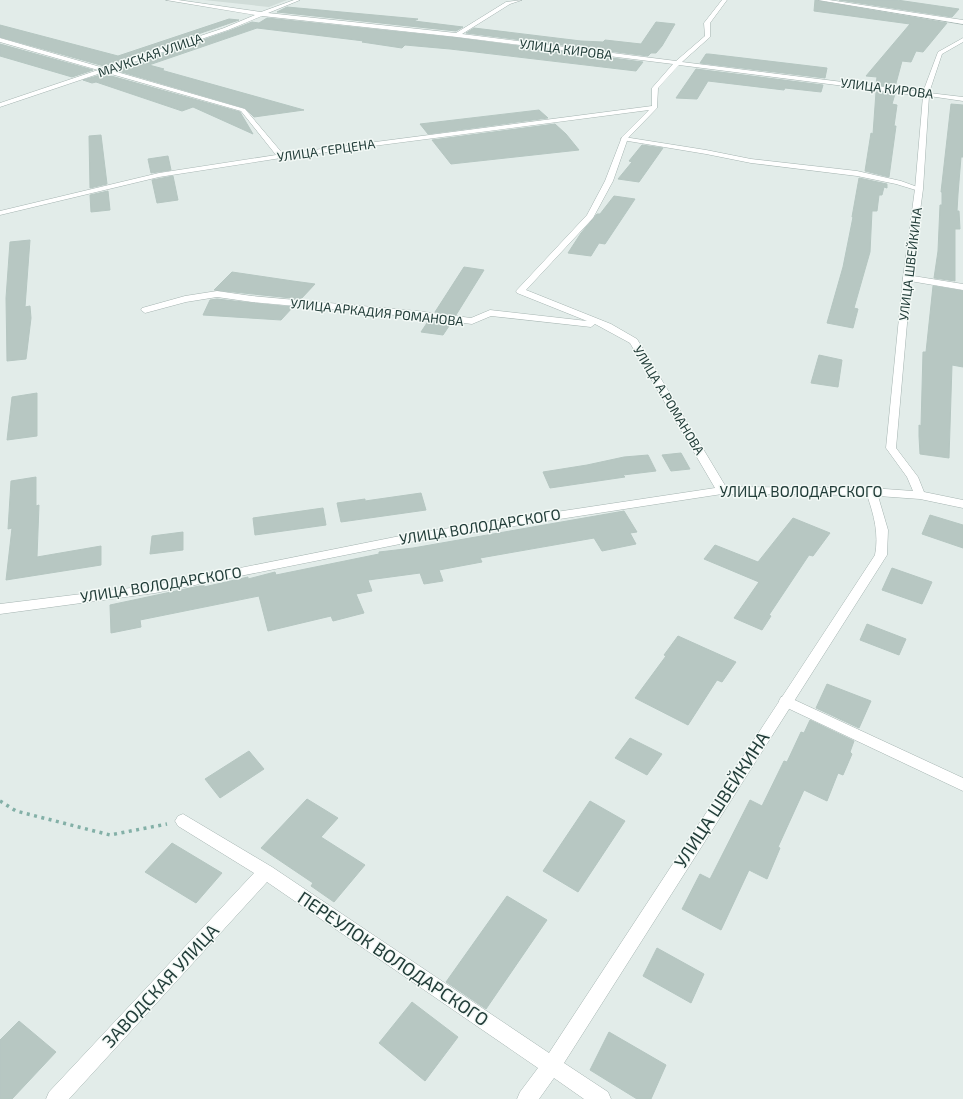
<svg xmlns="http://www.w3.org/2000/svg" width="963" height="1099" viewBox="0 0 963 1099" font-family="'Exo 2',sans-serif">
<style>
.built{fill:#d0dcd8}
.building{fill:#b7c7c2;stroke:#b5c6c1}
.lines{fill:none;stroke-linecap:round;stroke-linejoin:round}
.service-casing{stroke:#a5b4b1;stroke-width:1}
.minor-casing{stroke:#a5b4b1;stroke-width:1}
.tertiary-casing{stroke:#a5b4b1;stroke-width:1}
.path{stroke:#83b0a7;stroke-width:3.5;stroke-dasharray:3 4.5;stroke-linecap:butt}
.service{fill:#fff;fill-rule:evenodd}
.minor{fill:#fff;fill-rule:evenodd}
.tertiary{fill:#fff;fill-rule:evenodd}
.labels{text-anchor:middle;stroke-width:3;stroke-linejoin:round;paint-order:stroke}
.far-street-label{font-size:13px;fill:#223d39;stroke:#f3f9f6}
.street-label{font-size:15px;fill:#223d39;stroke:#f3f9f6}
.near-street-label{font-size:18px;fill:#223d39;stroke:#f3f9f6}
</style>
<rect width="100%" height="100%" fill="#e2ece9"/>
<path class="built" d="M204,0H287L269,7Z"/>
<path class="building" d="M815,0L818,1L947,23L923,52L916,51L911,62L902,61L895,87L876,85L877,77L866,76L910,24L814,11Z
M839,0H897L959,9L952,17Z
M287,7L418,19L414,21L463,27L456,31L277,12Z
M267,18L457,38L643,62L636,71L450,49L405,45L402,48L362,42L364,41L257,28L149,65L164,69L161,70L304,110L254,117L245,108L115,70L229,31L252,22L259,23Z
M229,19L239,20L104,66L0,37V25L118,56Z
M656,22L675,24L662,46L656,53H651L648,56L466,33L474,28L581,41L603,42L605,40L641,44Z
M0,44L93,70L72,77L0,56Z
M706,54H709L827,68L825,78L700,63Z
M696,69L823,85L821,92L785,88L784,90L708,81L697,99L676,98Z
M104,74L240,112L253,134L193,107L182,111L96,82L92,83L83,80Z
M876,92L895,94L892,104L897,105L894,126H896L889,177L865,171L871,133L873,134Z
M951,104L963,105V157H961L958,194L957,211H959L960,229H955V281L934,278L938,251L940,205H942V192H941Z
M539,110L548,118L428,134L420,124Z
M555,124L566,134L579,150L451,164L432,140Z
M101,135L107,184L90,188L89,136Z
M642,145L663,148L639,182L618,179L632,162L629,161Z
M168,156L171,170L151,173L148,159Z
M173,176L178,200L157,203L152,180Z
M859,178L887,184V188L884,187L882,195H879L877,211H872L870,252L854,308L858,309L853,328L827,323L843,267L853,217H852Z
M108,191L110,210L91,212L90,195Z
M614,196L635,199L605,244L599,243L591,256L568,253L581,233L597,214H600Z
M30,240L25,307L30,306L31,318L26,359L7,361L6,298L10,242Z
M464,267L484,270L456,315L435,312Z
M232,272L293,281L315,284L301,299L214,290Z
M933,286L963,291V367L952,365L949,458L920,454L919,436V425L921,426L923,352H926Z
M217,299L252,303L293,307L281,320L203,315L210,300Z
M429,320L451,323L443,335L421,332Z
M819,355L842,360L838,387L811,383Z
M37,393V436L7,440L12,397Z
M681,453L690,469L671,471L662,455Z
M648,455L656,471L623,475L625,477L550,488L543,472L587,465L624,457Z
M36,477V506L39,505L37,557L101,546V565L6,580L12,528L8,529L11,481Z
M421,493L426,510L341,522L337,503L365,499V501Z
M323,508L326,525L255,535L253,518Z
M624,511L637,532L630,533L636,544L602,551L594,538L480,558L482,562L439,570L443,581L424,584L420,573L368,580L372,591L356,594L364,613L333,621L331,616L268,631L259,596L140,620L141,627L111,633L110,605L204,585V587L248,577V579L275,572L276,575L379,554V552L413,548Z
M930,515L963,525V548L922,534Z
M793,518L830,533L813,556L809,555L769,615L771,616L762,630L734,618L759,582L704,559L715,545L758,562Z
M183,532V550L150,554L152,536Z
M892,568L932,582L922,604L882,590Z
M867,624L906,639L899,655L860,640Z
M678,636L736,662L722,682L717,680L688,725L635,698L666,656L664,655Z
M827,684L871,701L859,728L816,708Z
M810,720L854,741L850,752L852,754L843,775L838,773L827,801L804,790L778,847L780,848L767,879L749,870L721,930L682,909L700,874L710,879L750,800L762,806L784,761L787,762L801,732L804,733Z
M630,738L662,754L647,775L615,758Z
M249,751L264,769L220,798L205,779Z
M307,799L338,818L321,837L365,865L334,902L311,886L313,883L261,848Z
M590,801L625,821L578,892L543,871Z
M172,843L222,873L196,903L145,872Z
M507,896L547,920L486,1009L446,982Z
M657,948L704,974L691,1003L643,976Z
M412,1002L458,1037L425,1081L379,1043Z
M19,1021L56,1052L12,1099H0V1040Z
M609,1032L666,1065L651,1099H637L590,1070Z"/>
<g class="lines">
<g class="service-casing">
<path id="service" d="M624,137L706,150L751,159L857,171L901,181L923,189L919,191L896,184L857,176L751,163L706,154L622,140L621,139Z
M907,275L963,284V290L904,280L903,278L904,276Z
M786,696L963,778V791L781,705L779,701L781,697Z"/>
</g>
<g class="minor-casing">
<path id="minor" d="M166,0H178L261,12L294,0H300L268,13L456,33L506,2L522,0L510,4L462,34L676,61L705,36L704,23L722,0H727L710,23V37L682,62L923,92L938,52L963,38V42L942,54L929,93L963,97V101L929,96L923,189L911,278L896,448L918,477L924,492L963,500V508L920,499L878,496L888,530L887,555L564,1063L608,1092L611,1099H584L554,1078L539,1099H517L520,1092L538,1068L267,882L69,1099H46L49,1092L254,873L178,826L175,821L178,816L183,814L272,867L549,1053L875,555C879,534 874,515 867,495L722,494L410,542L155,593L0,614V604L155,585L410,534L715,488L630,343L595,324L591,327L491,316L472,324L417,317L252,302L217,297L186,302L145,313L141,310L142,308L185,296L217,291L252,296L417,311L471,318L490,310L587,321L517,293L516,291L587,215L605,181L622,137L649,110L281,158L159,177L0,215V211L159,173L276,155L241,111L104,72L0,107V103L98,70L0,42V38L104,68L224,28L255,15ZM262,16L457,37L673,64L652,88V106L283,154L245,109L110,70L228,30ZM679,65L923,96L915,189L903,278L886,448L907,477L913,491L871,488L726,487L637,339L611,324L526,290L593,218L613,181L628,138L657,108L658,88Z"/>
</g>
<g class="tertiary-casing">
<path id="tertiary" d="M818,0H829L963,20V24Z"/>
</g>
<path class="path" d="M0,801L16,811L110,835L167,824"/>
<use href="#service" class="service"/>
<use href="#minor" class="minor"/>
<use href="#tertiary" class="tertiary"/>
</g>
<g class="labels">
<g class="far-street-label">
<text transform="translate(566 49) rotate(7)" y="5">УЛИЦА КИРОВА</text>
<text transform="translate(150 55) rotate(-19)" y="5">МАУКСКАЯ УЛИЦА</text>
<text transform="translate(887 88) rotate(7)" y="5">УЛИЦА КИРОВА</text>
<text transform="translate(326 150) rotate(-8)" y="5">УЛИЦА ГЕРЦЕНА</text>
<text transform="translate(910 264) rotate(-83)" y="5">УЛИЦА ШВЕЙКИНА</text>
<text transform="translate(377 312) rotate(6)" y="5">УЛИЦА АРКАДИЯ РОМАНОВА</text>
<text transform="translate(669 400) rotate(59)" y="5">УЛИЦА А.РОМАНОВА</text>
</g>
<g class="street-label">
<text x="801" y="497">УЛИЦА ВОЛОДАРСКОГО</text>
<text transform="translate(480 527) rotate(-9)" y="5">УЛИЦА ВОЛОДАРСКОГО</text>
<text transform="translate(161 585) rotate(-9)" y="5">УЛИЦА ВОЛОДАРСКОГО</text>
</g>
<g class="near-street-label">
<text transform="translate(722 800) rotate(-57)" y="6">УЛИЦА ШВЕЙКИНА</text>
<text transform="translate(393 959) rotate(34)" y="6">ПЕРЕУЛОК ВОЛОДАРСКОГО</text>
<text transform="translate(161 986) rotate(-47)" y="6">ЗАВОДСКАЯ УЛИЦА</text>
</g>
</g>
</svg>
